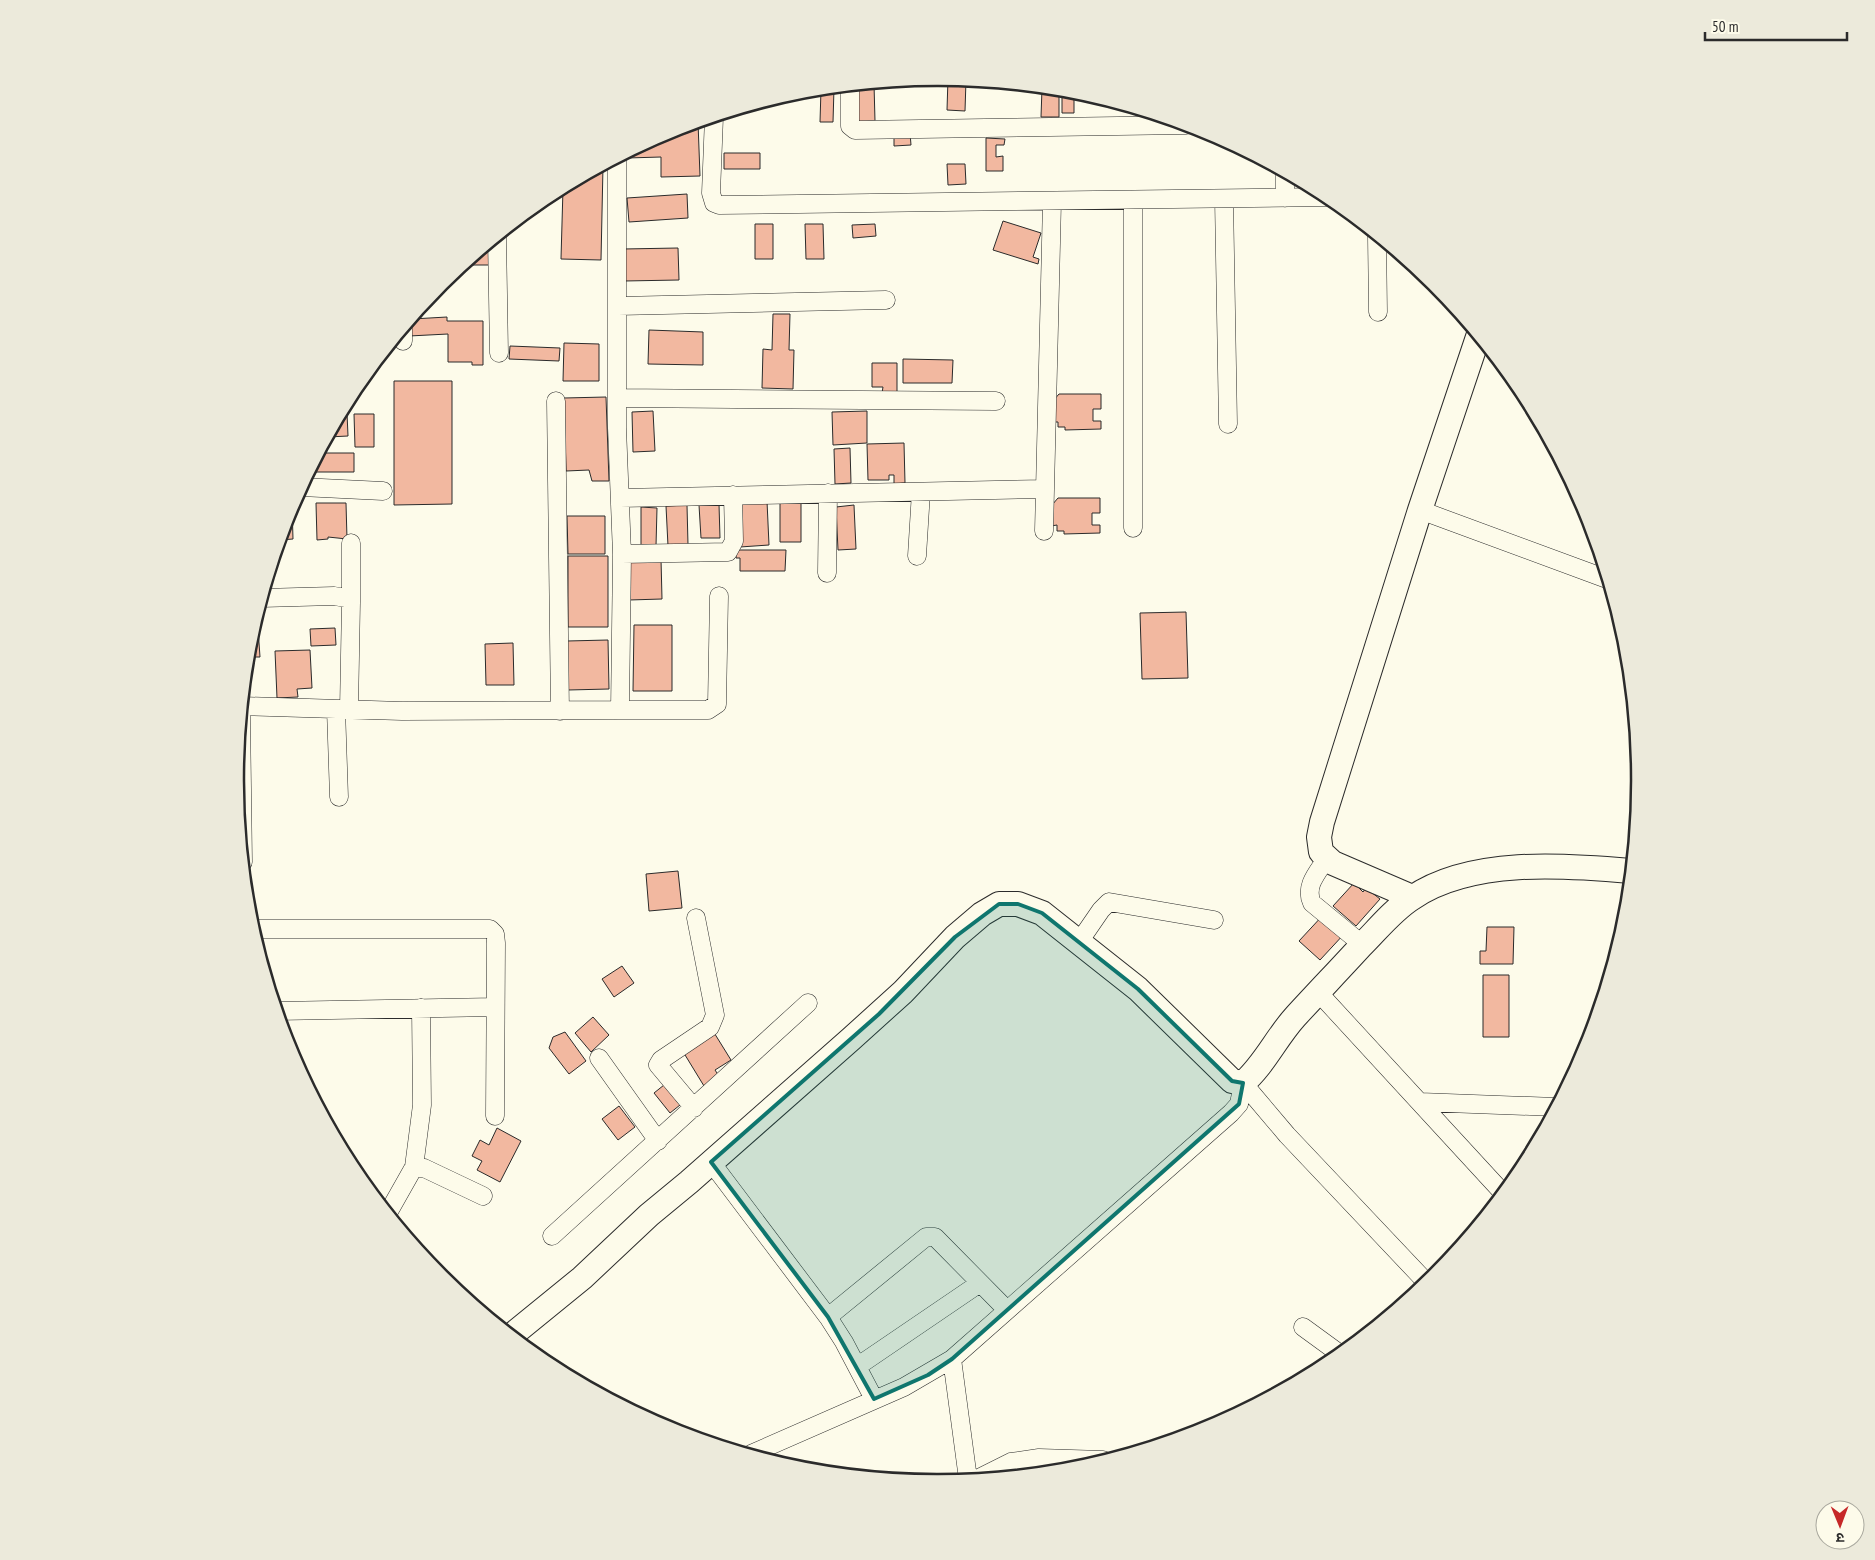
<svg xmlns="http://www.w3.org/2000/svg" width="1875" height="1560" viewBox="0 0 1875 1560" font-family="'PT Sans Narrow','Noto Sans Devanagari',sans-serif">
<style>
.building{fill:#f2b8a0;stroke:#2b2b2b}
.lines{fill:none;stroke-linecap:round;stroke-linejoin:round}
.street-casing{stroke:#2b2b2b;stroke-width:19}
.secondary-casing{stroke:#2b2b2b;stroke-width:26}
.street{stroke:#fdfbea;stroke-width:18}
.secondary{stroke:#fdfbea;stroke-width:24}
.marked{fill:#0f766e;fill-opacity:0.2;stroke:#0f766e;stroke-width:4;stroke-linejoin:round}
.rim{fill:none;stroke:#2b2b2b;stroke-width:2.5}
</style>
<rect width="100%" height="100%" fill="#fdfbea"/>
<path class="building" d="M948,78L966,80L965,111L947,110Z
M874,84L875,121L856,122L855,86Z
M834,88L833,122H820L821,89Z
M1042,88L1059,90V117H1041Z
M1062,90L1074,91V113H1062Z
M698,122L700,176L661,177V157L627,158V153L669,131Z
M910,133L911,145L894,146V134Z
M986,138L1005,139L1004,145H996V157L1003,156V171H986Z
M724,153H760V169H724Z
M947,164H965L966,184L948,185Z
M603,166L601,260L561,259L563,188Z
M687,194L688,218L629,222L627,198Z
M1003,221L1041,233L1033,257L1039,259L1038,264L993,250Z
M755,224H773V259H755Z
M805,224H823L824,259H806Z
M875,224L876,236L853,238L852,225Z
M492,241V265H464Z
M678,248L679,280L624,281L623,249Z
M773,314H790L789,350H794L793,389L762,388L763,349L772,350Z
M447,317V321H483V365H472V362H448V334L409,336L408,323L412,319Z
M649,330L703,332V365L648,364Z
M564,343L599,344V381H563Z
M510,346L560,348L559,361L509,359Z
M903,359L953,360L952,383H903Z
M872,363H897V393H882L883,387H872Z
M394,381H452V504L394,505Z
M1059,394H1101V409H1093V421H1101V429L1065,430V427H1058V422H1052L1053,401Z
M606,397L609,481H592L589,470L566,471L564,398Z
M653,411L655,451L633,452L632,412Z
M867,411V443L833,445L832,412Z
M347,413L348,436L328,437L341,414Z
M354,414H374V447H355Z
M904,443L905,483L894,484V475H889V480H868L867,444Z
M850,448L851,483L835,484L834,449Z
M319,453H354V472H309Z
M1058,498H1100V513H1092V525H1100V533L1064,534V531H1057V525L1051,526L1052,505Z
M767,501L769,545L740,547L738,503Z
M780,501H801V542H780Z
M316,503H346L347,539L328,537V539L317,540Z
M719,504L720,538H701L699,505Z
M292,505L293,539L280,540L289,511Z
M687,505L688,545L668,546L666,506Z
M854,505L856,549L838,550L836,507Z
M641,507L657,508L656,546L641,545Z
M567,516H605V554H568Z
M736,550H786L785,571H740V558H736Z
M568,556H608V627H568Z
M661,559L662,599L629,600L628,561Z
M1186,612L1188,678L1142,679L1140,613Z
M257,614L260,657H247L249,643Z
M634,625H672V691H633Z
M335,628L336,645L311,646L310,629Z
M608,640L609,689L568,690L567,641Z
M513,643L514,685H486L485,644Z
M310,650L312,688L297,689L298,697L277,698L275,651Z
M678,871L682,908L649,911L646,874Z
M1354,883L1363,892L1366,888L1380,899L1356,926L1333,906Z
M1324,914L1345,933L1320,960L1299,941Z
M1487,927H1514L1513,964H1480V951H1486Z
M622,966L634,983L614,997L602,979Z
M1483,975H1509V1037H1483Z
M593,1017L609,1035L591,1052L575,1033Z
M713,1031L731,1060L715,1070L719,1076L704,1086L682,1050Z
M565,1032L586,1061L569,1074L549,1048L553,1037Z
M664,1085L680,1105L670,1113L654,1093Z
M619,1106L635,1127L618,1140L602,1119Z
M497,1128L521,1141L500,1182L477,1170L482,1161L472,1156L480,1140L489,1145Z"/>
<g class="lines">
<g class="street-casing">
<path id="street" d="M850,86V126L855,130L1186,125
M714,117L711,193L714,203L719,205L1329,197
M1285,173V198
M1224,199L1228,424
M1377,236L1378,312
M497,237L499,353
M618,306L886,300
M403,329V341
M617,398L996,401
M556,401L560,711
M301,487L383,491
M620,498L1045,489
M1420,510L1607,579
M1133,528V200
M1044,531L1052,202
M622,554L728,552L734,541L733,495
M917,556L921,492
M827,573L828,493
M262,598L334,596L346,598L351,602L349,709
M351,602V543
M242,706L402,711L620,710L622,554L617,428V159
M336,709L339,797
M620,710H708L717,704L719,596
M241,716L243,862
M1327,858C1318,872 1304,886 1312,903L1363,945
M252,929H490L495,934L496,943L495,1116
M1079,942L1101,910L1109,902L1214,920
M1318,992L1503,1193
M277,1011L495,1007
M599,1058L658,1141
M1243,1083L1287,1135L1427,1283
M1420,1102L1556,1107
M694,1108L658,1065L661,1060L710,1027L715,1015L696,918
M711,1162L828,1317L844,1342L874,1399
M414,1167L422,1105L421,1008
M388,1213L414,1167L424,1168L483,1196
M552,1236L808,1003
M828,1317L926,1237H935L1007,1310
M1303,1327L1340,1354
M952,1359L968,1479
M858,1366L980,1283
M751,1454L904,1387L952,1359L1231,1113L1239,1104L1243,1083
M977,1479L1011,1462L1039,1458L1103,1460"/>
</g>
<g class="secondary-casing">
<path id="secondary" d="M1412,897L1333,863L1321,852L1319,837L1322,822L1420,510L1478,337
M512,1335L582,1278L649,1215L689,1182L851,1039L903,992L955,937L982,914L999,904H1018L1042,913L1138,989L1232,1081L1243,1083C1264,1065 1276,1038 1295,1017C1317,993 1340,969 1362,945C1378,929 1393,910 1412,898C1470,858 1564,865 1631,871"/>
</g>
<use href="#street" class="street"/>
<use href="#secondary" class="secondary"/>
</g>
<path class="marked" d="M999,904H1018L1042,913L1138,989L1232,1081L1243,1083L1239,1104L952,1359L928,1375L874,1399L828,1317L711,1162L879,1014L955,937Z"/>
<path d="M0 0H1875V1560H0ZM937 86H938A693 693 0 0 1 1631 779V781A693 693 0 0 1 938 1474H937A693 693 0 0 1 244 781V779A693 693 0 0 1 937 86Z" fill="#eceadb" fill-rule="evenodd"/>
<path class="rim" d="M937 86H938A693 693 0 0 1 1631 779V781A693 693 0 0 1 938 1474H937A693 693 0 0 1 244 781V779A693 693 0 0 1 937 86Z"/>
<g transform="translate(1840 1525) rotate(179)"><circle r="24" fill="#fdfbea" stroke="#a9a89e"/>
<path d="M0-4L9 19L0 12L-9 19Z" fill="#c62828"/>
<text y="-8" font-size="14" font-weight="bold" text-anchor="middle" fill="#2b2b2b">उ</text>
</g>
<path d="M1705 32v8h142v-8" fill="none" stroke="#2b2b2b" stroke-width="2.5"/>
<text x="1712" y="32" font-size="15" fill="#2b2b2b" stroke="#fdfbea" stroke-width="4" paint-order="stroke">50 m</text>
</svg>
